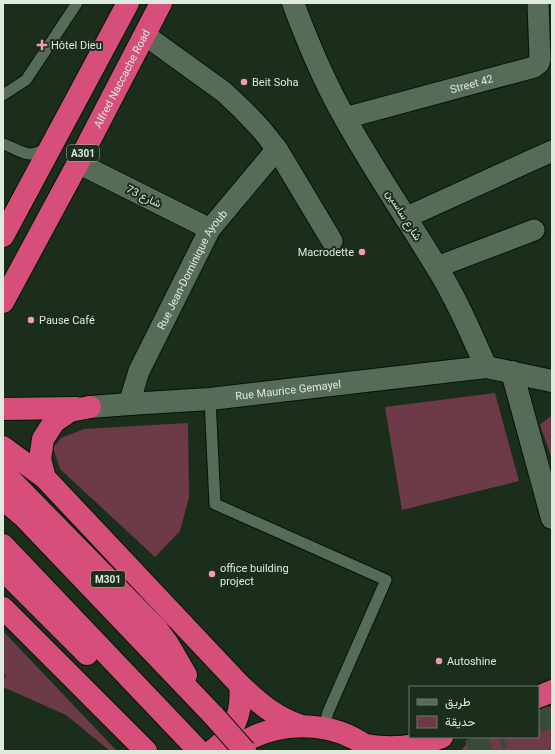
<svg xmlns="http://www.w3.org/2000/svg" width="555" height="754" viewBox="0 0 555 754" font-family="Roboto,Vazirmatn,sans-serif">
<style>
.green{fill:#6d3a47}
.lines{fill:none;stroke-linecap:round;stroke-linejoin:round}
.highway-tunnel{stroke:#384a39;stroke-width:22;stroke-dasharray:22 11;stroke-linecap:butt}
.lane-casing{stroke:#041606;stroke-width:13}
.street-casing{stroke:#041606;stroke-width:23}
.secondary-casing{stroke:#041606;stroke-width:24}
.highway-casing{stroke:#041606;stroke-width:24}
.lane{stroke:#576c58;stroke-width:11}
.street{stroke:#576c58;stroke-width:21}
.secondary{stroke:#576c58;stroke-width:22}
.highway{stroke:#d54f7a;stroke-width:22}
.highway-bridge-casing{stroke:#041606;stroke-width:24;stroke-linecap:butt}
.highway-bridge{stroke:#d54f7a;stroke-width:22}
.poi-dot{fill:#f29ab0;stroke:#1b2e1c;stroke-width:1.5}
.labels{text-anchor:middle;stroke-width:4;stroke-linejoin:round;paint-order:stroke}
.shield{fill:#1b2e1c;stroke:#a4b2a4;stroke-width:1}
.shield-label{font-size:10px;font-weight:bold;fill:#deeade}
.poi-label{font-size:11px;fill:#deeade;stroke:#1b2e1c;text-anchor:start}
.street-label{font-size:11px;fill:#deeade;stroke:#1b2e1c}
</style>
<rect width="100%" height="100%" fill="#1b2e1c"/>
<path class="green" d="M495,393L519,481L402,510L385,407Z
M552,415V459L540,425Z
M188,423L189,497L180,531L155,557L60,469L53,448L61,438L84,429Z
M3,631L117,751H110L66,715L3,687V680L6,675L3,673Z
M552,706V751H461L467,743L480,737H538V712Z"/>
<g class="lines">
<path class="highway-tunnel" d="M538,722L552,716
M469,751L503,737"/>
<g class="lane-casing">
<path id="lane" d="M3,95L26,80L77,3
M3,144C14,147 25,157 36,153C40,152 44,149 48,147
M210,399L215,504L386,580L328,712L324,728"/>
</g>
<g class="street-casing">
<g id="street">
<path d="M145,35L224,92L243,110L261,129L277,149L332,241"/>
<path id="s1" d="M345,118L534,67L539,63L540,59L538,3"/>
<path d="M78,163L210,229"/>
<path d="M405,218L552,151"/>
<path d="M437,267L534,230"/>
<path id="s2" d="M129,404L139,371L210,229L277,149"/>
</g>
</g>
<g class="secondary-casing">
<g id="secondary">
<path d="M293,3C305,35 318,67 334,98C364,156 402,210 436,266C456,298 471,333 486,367"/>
<path d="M512,372L552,518"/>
<path id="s3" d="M90,407L129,404L210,399L486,367L552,381"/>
</g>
</g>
<g class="highway-casing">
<g id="highway">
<path d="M3,236L128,3"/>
<path id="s4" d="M3,302L78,163L161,3"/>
<path d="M3,409L77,408"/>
<path d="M3,447L45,478L240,685C260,704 275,717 301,726"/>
<path d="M3,472L157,629L168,644L186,675"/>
<path d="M45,478L40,459L43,439L54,422L70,411L90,407"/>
<path d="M3,499L23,516L214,716"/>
<path d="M3,545L199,751"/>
<path d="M3,570L87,654"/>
<path d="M3,608L146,751"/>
<path d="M538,697L552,691"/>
<path d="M366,745C393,750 417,747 442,737"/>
<path d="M212,751C234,735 243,712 240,685"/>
<path d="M231,751C237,747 244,742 251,738C289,719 341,723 372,751"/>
</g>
</g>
<use href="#lane" class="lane"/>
<use href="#street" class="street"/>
<use href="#secondary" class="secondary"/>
<use href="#highway" class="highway"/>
<g class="highway-bridge-casing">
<path id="highway-bridge" d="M214,716L245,751"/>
</g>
<use href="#highway-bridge" class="highway-bridge"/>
</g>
<g class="poi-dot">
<path d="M40 39h4v4h4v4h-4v4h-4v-4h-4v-4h4z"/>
<circle cx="244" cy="82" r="4"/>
<circle cx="362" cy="252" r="4"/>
<circle cx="31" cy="320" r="4"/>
<circle cx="212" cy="574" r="4"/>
<circle cx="439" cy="661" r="4"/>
</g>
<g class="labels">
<g class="shield">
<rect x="67" y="145" width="32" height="16" rx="3"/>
<rect x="91" y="571" width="34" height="16" rx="3"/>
</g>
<g class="shield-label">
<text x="83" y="157">A301</text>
<text x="108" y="583">M301</text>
</g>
<g class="poi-label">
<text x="51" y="49">Hôtel Dieu</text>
<text x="252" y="86">Beit Soha</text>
<text x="354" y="256" text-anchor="end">Macrodette</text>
<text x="39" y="324">Pause Café</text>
<text x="220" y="572">office building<tspan x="220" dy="13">project</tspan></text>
<text x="447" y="665">Autoshine</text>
</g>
<g class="street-label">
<text dy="4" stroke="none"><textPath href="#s4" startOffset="253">Alfred Naccache Road</textPath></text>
<text dy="4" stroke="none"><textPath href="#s1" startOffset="131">Street 42</textPath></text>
<text transform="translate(144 196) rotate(26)" y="4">شارع 73</text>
<text transform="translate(404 215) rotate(58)" y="4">شارع ساسين</text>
<text dy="4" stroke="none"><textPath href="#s2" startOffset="149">Rue Jean-Dominique Ayoub</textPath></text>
<text dy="4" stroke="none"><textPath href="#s3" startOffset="199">Rue Maurice Gemayel</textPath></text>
</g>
</g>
<rect width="555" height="754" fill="none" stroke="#deeade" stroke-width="8"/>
<rect x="409" y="686" width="130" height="52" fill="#1b2e1c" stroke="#69796a"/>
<rect x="417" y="699" width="20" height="6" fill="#576c58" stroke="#69796a"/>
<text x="445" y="706" font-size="12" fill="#deeade">طريق</text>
<rect x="417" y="716" width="20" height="12" fill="#6d3a47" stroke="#69796a"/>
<text x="445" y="726" font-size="12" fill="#deeade">حديقة</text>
</svg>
